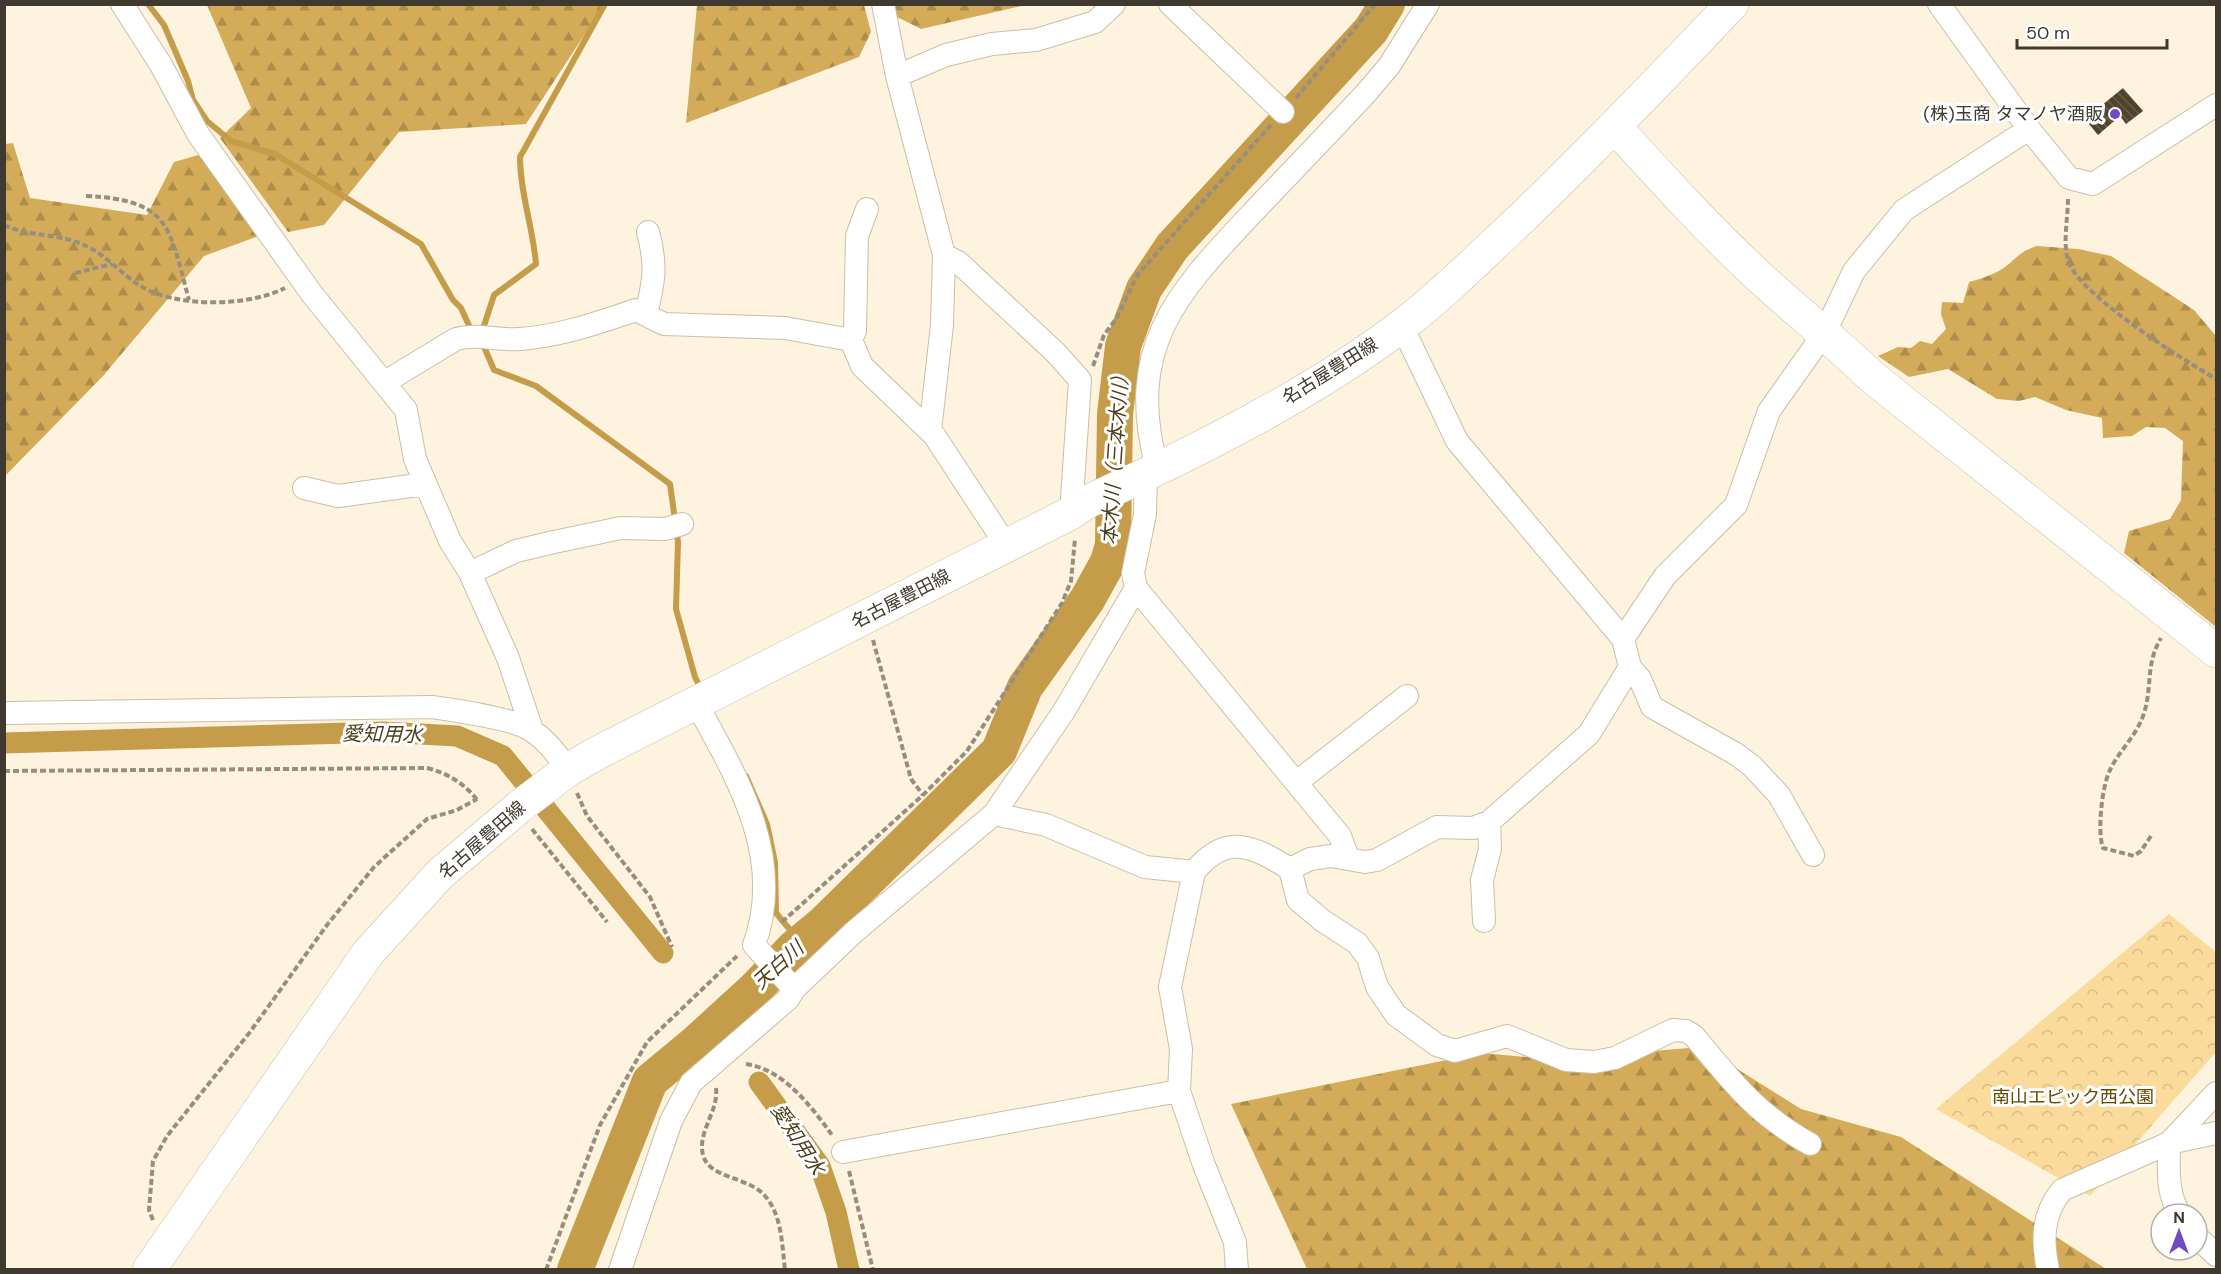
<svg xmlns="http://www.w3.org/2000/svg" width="2221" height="1274" viewBox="0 0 2221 1274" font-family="'DM Sans','Noto Sans JP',sans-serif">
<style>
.forest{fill:url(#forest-firs)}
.park{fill:url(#park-crowns)}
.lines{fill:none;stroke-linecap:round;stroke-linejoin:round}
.stream{stroke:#c59d4a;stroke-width:6}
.canal{stroke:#c59d4a;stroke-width:21}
.river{stroke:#c59d4a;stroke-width:36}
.building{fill:url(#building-back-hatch)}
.street-casing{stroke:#ccbea4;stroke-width:24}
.secondary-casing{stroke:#ccbea4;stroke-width:34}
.primary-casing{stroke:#ccbea4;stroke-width:34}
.path{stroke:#978e7f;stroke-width:4;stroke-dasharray:6 3;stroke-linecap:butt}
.street{stroke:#fff;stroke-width:22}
.secondary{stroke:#fff;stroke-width:33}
.primary{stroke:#fff;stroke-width:33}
.poi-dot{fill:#714bc4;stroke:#fff;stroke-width:2}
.labels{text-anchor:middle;stroke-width:6;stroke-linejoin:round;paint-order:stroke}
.poi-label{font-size:18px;fill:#3f392f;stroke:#fff;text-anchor:end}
.street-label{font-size:18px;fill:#3f392f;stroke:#fff}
.park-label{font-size:18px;fill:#654a06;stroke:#fff}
.water-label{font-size:20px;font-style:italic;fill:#4f3e1b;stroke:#fff}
</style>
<defs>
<pattern id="forest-firs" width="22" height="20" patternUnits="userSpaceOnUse" patternTransform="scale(1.5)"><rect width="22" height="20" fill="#d4ac59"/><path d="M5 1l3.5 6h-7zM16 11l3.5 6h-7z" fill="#ad8d4a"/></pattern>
<pattern id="park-crowns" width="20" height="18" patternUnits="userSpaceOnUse" patternTransform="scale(1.5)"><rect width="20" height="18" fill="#fbdb9c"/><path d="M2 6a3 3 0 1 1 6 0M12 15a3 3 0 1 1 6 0" fill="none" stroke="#d8bd87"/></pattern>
<pattern id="building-back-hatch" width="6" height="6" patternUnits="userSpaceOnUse" patternTransform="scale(1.5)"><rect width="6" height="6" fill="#4f432d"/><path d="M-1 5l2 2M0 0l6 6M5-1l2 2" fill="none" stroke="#675d4b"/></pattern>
</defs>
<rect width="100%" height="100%" fill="#fef3de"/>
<path class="forest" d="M207,5H604L526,124L399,132L324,225L288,232L220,138L251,108Z
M697,5H864L871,32L859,57L686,123Z
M891,5H1026L921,29L893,15Z
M13,143L30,198L147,215L174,162L202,154L259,236L204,256L103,376L5,476V144Z
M2037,246L2078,249L2111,256L2194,310L2216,336V627L2124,553L2129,531L2170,519L2181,500L2183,441L2165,428L2146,427L2132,436L2103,438L2102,418L2066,410L2035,397L2019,401L1997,399L1948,369L1909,377L1878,356L1898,347L1911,348L1920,341L1932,344L1946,329L1941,314L1942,302L1963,303L1969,282C1983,278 1997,274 2009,264C2019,255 2023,250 2037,246Z
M1702,1047L1801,1109L1901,1137L2106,1269H1307L1231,1104L1481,1053L1550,1059Z"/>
<path class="park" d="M2169,914L2216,952V1052L2090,1196L1936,1109Z"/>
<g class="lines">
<path class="stream" d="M148,4L164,25L188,81L193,100L207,121L231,141L275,154L421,244L453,300L461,308L472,332
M482,332L494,295L536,264C533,227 520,193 520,157L605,4
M482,342L494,370L536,386L670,484L678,542L676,609L695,677L701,689
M746,776L767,824L775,862L776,913L801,943"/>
<path class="canal" d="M4,743L383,732L457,736L503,756L663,953
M759,1082L820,1166L836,1212L849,1270"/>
<path class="river" d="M575,1270L650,1081L697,1042L756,988L794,948L824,923L999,751L1025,687L1087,600L1108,562L1113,545L1115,414L1123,346L1144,289L1172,247L1371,30L1387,4"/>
</g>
<path class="building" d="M2123,88L2143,111L2126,124L2120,116L2098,135L2085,119Z"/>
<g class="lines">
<g class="street-casing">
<path id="street" d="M122,4L161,65L198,134L312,294L406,410L415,459L450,541L470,573L508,658L532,730L528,728
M883,4L897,76L944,255L942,325L930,431
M1170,4L1283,112
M1939,4L2029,129L2069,178L2093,184L2216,105
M897,76L946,55L992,44L1036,40L1095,22L1114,4
M944,255L958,262L1056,353L1080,380L1071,513
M646,315C654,281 657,265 648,232
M1402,326L1457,441L1623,639L1630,667L1640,679L1652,707L1736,754L1752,766L1779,795L1813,855
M851,340L855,331L857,236L867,209
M385,382L456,339C477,333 498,341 520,339C561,336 597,323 636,310L664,324L785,328L851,340L862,366L934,435L1006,545
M1157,468C1124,345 1178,292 1257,208C1294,169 1331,131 1367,92L1389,66L1428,4
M1146,474L1145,514L1133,573L1136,588L1340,836L1348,858
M304,488L338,496L425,484
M470,573L516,551L554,542L621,528L665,529L682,524
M1623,639L1665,576L1736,505L1769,411L1825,332L1854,271L1904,210L2029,129
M696,703C737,777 786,858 754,945L794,989
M4,713L432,707C453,710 513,719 529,729C545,738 558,755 568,770
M1297,782L1407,696
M994,814L1046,825L1145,867L1194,872
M1290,869L1310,859L1331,856L1365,862L1377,860L1437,827L1473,828L1489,822L1589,734L1630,667
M1484,921L1482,880L1490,849L1489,822
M843,1152L1179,1091
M2180,1214C2166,1194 2169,1166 2169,1143L2216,1093
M2197,1237L2216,1255
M620,1270L671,1121L691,1083L788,999L794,989L854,932L994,814L1064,711L1136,588
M1237,1270L1235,1242L1204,1165L1179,1091L1181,1049L1170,987L1194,872C1226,832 1253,846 1290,869L1298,900L1323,921L1357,943L1368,958L1377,987L1396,1015L1437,1045L1455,1051L1507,1036L1566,1060L1594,1062L1615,1058L1673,1030L1686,1031L1694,1036C1733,1083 1755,1113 1810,1144
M2048,1270C2042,1240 2042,1214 2062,1190L2169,1143L2216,1133"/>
</g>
<g class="secondary-casing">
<path id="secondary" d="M1615,127C1660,176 1704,225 1752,270C1791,307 1834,340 1872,377L2216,651"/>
</g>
<g class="primary-casing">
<path id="primary" d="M149,1270L368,953L440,874L519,807L568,770L599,752L1071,513L1087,502C1193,453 1311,395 1404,324C1447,291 1485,252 1525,215C1596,146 1664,76 1732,4"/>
</g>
<path class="path" d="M1296,98L1375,4
M86,196C171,200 169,227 189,300
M2068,199C2068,219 2062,244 2069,263C2083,297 2182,359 2216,379
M4,225C30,237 58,233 84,245C105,254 119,272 139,285C174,308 248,307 285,288
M75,273L112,264
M1093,366L1104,335L1116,319L1138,274L1271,125
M873,640L911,779L923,795
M4,771L427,768C449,774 464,783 478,801
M577,793L587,816L650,897L672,947
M532,829L607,922
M2151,836L2141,851L2134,856L2103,848C2097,831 2102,786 2110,770C2120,749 2138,735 2145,710C2152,684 2146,663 2161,638
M782,922L923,795L967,751L1062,603L1071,581L1075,539
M746,1064C783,1069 811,1106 832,1135
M716,1088C719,1111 697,1132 703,1155C709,1179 748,1176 765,1196C782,1215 782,1245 785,1270
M849,1171L873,1270
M153,1220L149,1210L153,1161L167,1136L250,1032L327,925L374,867L427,819L457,810L477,799
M546,1270L600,1125L647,1042L737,956"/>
<use href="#street" class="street"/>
<use href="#secondary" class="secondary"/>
<use href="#primary" class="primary"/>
</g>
<circle class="poi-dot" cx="2115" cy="114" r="6"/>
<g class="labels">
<g class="poi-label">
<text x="2103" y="120">(株)玉商 タマノヤ酒販</text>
</g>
<g class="street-label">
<text transform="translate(1330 371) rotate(-32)" y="6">名古屋豊田線</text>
<text transform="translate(901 599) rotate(-27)" y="6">名古屋豊田線</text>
<text transform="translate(482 840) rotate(-41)" y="6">名古屋豊田線</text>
</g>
<g class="park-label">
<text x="2073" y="1103">南山エピック西公園</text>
</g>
<g class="water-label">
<text transform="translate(1115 455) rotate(-86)" y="7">本木川（三本木川）</text>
<text transform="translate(382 734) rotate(1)" y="7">愛知用水</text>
<text transform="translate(778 965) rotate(-42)" y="7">天白川</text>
<text transform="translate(798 1139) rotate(57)" y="7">愛知用水</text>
</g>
</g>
<rect width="2221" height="1274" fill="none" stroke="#3f392f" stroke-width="12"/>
<g transform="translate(2179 1232)"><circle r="28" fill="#ffffff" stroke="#b2b0ac" stroke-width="1.5"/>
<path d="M0-4.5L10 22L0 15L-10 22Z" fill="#714bc4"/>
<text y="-9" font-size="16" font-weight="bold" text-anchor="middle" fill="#3f392f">N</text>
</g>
<path d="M2017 39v9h150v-9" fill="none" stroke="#3f392f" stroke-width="3"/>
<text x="2026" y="39" font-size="18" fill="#3f392f" stroke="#ffffff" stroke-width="4.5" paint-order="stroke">50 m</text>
</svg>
